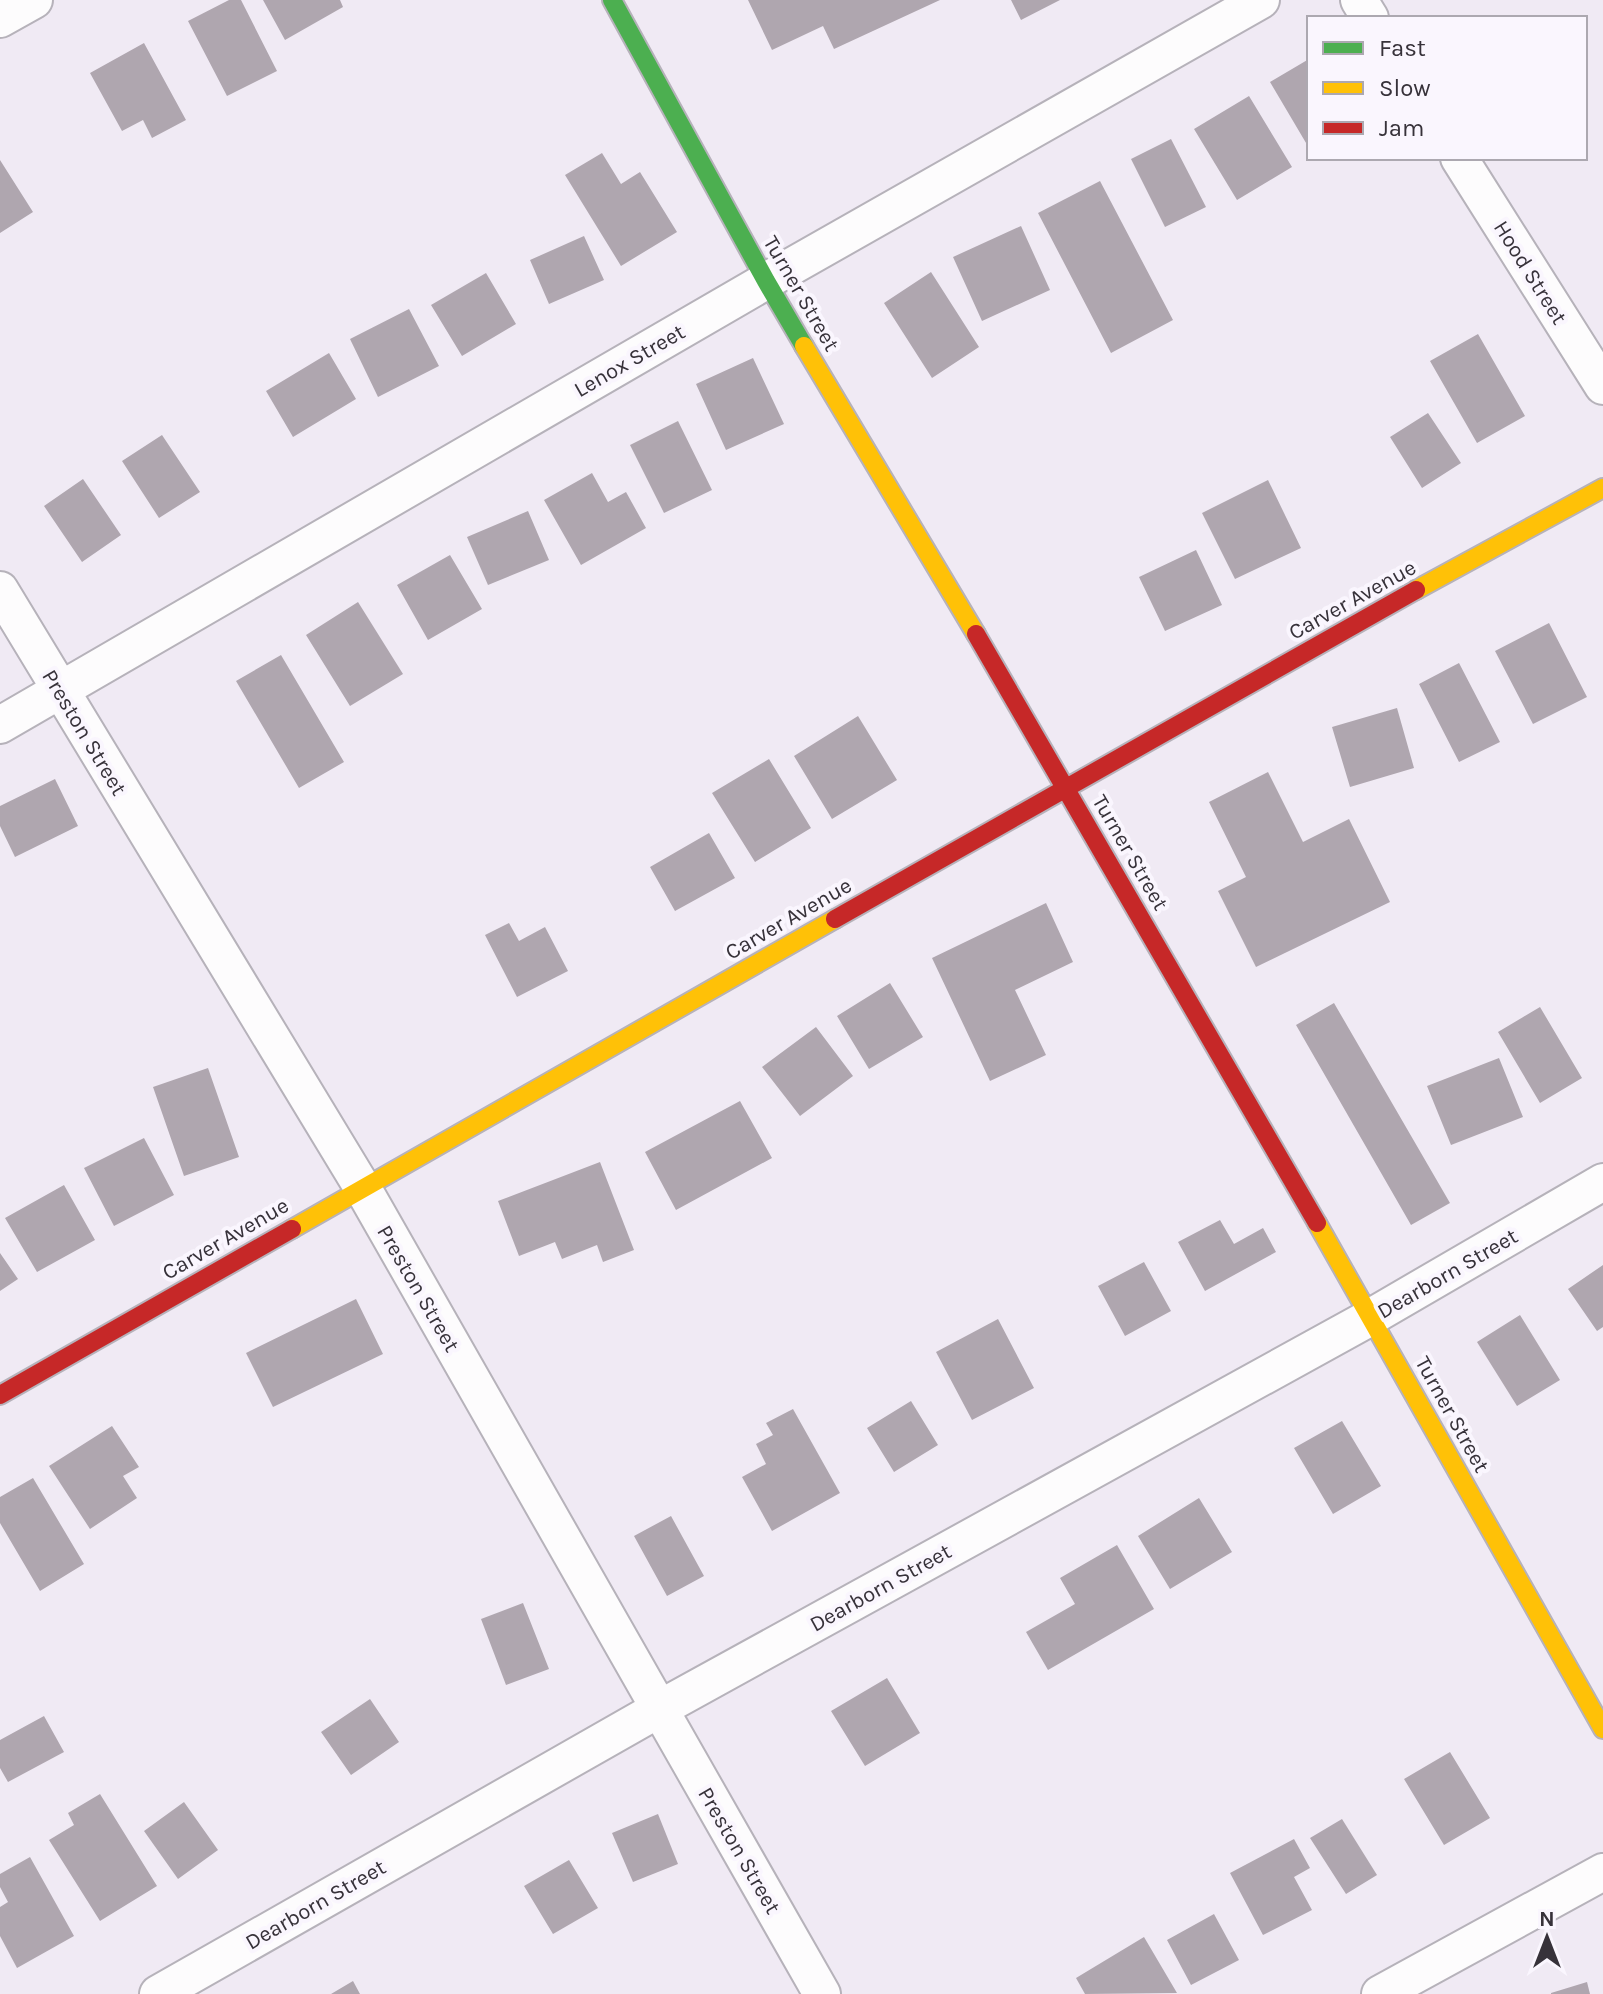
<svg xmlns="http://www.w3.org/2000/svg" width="1603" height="1994" viewBox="0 0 1603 1994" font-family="Karla,sans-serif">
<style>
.building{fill:#afa6af}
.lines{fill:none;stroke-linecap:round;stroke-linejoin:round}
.street-casing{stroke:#b6b2ba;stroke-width:40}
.fast-casing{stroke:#b6b2ba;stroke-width:22}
.slow-casing{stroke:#b6b2ba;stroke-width:22}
.jam-casing{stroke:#b6b2ba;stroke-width:22}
.street{stroke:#fdfcfd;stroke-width:36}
.fast{stroke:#4caf50;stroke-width:18}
.slow{stroke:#ffc107;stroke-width:18}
.jam{stroke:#c62828;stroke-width:18}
.labels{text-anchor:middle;stroke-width:8;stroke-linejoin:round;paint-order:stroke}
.street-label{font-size:22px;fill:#37323a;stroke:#faf6fe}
</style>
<rect width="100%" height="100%" fill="#f0eaf4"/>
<path class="building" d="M229,0H241L277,71L227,96L188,21Z
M263,0H340L343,7L285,40Z
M748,0H940L834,49L823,26L772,50Z
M1011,0H1060L1021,20Z
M144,43L186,120L152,138L143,120L122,131L90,73Z
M1309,59V148L1270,82Z
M1249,96L1292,167L1237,200L1194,129Z
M1171,139L1206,207L1165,227L1131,159Z
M602,153L621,184L640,172L677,232L621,266L565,175Z
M0,160L33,212L0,233Z
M1100,181L1173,320L1111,353L1038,213Z
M1021,226L1050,290L982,321L953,257Z
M584,236L604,280L549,304L530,260Z
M931,272L979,347L932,378L884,303Z
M486,273L516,324L462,356L431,305Z
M409,309L439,366L378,397L350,339Z
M1478,334L1525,416L1477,443L1430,361Z
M329,353L356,399L293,437L266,391Z
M753,358L784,424L726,450L696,384Z
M1428,413L1461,463L1422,488L1390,437Z
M678,421L712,490L664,513L630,445Z
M162,435L200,492L159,518L122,461Z
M592,473L608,502L626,492L646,528L581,565L544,500Z
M83,479L121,535L82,562L44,506Z
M1268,480L1301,548L1235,579L1202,513Z
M528,511L549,560L488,585L467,537Z
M1196,550L1222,605L1165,631L1139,577Z
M450,555L482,609L428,640L397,585Z
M358,602L403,674L350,706L306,635Z
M1549,623L1587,697L1533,724L1495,651Z
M281,655L344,762L299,788L236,681Z
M1459,663L1500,742L1459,762L1419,684Z
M1397,708L1414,768L1350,787L1332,727Z
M858,716L897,780L832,819L794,756Z
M769,759L811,828L755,862L712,793Z
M1268,772L1303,842L1349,819L1390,902L1256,967L1218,891L1246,877L1209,802Z
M55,779L78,826L15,857L0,826V806Z
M709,833L735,878L675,911L650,867Z
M1046,903L1073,962L1015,990L1046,1055L990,1081L932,958Z
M509,923L519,941L545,927L568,971L517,997L485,935Z
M890,983L923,1037L869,1069L837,1016Z
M1334,1003L1450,1203L1411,1225L1296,1025Z
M1540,1007L1582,1078L1540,1103L1498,1032Z
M816,1027L853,1076L800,1116L762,1067Z
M1499,1058L1523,1117L1451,1145L1427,1086Z
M208,1068L239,1157L184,1176L153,1087Z
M740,1101L772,1158L676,1210L645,1152Z
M144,1138L174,1195L114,1226L84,1168Z
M600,1162L634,1250L603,1262L597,1245L562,1259L555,1242L519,1256L498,1201Z
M64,1185L95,1240L37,1272L5,1218Z
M1220,1220L1234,1244L1263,1228L1276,1252L1205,1291L1178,1242Z
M0,1253L18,1279L0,1291Z
M1144,1262L1171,1311L1125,1336L1098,1286Z
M1603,1265V1327L1597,1331L1568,1289Z
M356,1299L383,1354L273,1407L246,1353Z
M1520,1315L1560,1380L1517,1406L1477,1342Z
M998,1319L1034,1388L972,1420L936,1352Z
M911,1401L938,1445L894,1472L867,1428Z
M793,1409L840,1493L772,1531L742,1477L766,1464L756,1444L773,1435L766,1423Z
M1342,1421L1381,1486L1333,1514L1294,1448Z
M112,1426L139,1467L123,1476L137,1498L90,1529L49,1466Z
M33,1478L84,1564L40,1591L0,1523V1497Z
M1199,1498L1232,1552L1170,1589L1138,1536Z
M671,1516L704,1576L667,1596L634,1536Z
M1117,1545L1154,1609L1048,1670L1026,1632L1075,1604L1060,1578Z
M523,1603L549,1669L506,1685L481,1619Z
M887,1678L920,1733L865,1766L831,1711Z
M370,1699L399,1742L351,1775L321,1732Z
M44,1716L64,1752L8,1782L0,1768V1740Z
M1450,1752L1490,1818L1444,1845L1404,1779Z
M100,1794L157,1886L100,1921L49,1840L74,1825L68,1813Z
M184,1802L218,1850L178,1879L144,1831Z
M658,1814L678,1864L633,1882L612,1833Z
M1342,1819L1377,1875L1346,1894L1310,1838Z
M1294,1839L1310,1868L1294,1877L1312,1910L1263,1935L1230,1873Z
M30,1857L74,1936L17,1968L0,1936V1907L8,1902L0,1887V1874Z
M569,1860L598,1908L553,1934L524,1886Z
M1214,1914L1239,1960L1191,1985L1167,1940Z
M1144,1937L1177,1993L1085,1994L1076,1978Z
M353,1981L360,1994H331Z
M1587,1982L1590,1994H1551V1993Z"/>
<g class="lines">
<g class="street-casing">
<path id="street" d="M1359,0L1370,18
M0,19L34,0
M1459,158L1603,386
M0,590L362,1187L822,1994
M0,725L766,281L1261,0
M158,1994L659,1709L1371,1317L1603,1182
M1380,1994L1603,1872"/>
</g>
<g class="fast-casing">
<path id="fast" d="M612,0L766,281L804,346"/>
</g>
<g class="slow-casing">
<path id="slow" d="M804,346L976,634
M1416,590L1603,488
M1317,1223L1603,1729
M292,1229L835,919"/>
</g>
<g class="jam-casing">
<path id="jam" d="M976,634L1317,1223
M835,919L1416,590
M0,1395L292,1229"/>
</g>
<use href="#street" class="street"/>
<use href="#fast" class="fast"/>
<use href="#slow" class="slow"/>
<use href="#jam" class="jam"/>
</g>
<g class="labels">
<g class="street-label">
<text transform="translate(1531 272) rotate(58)" y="8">Hood Street</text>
<text transform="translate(802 293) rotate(60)" y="8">Turner Street</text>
<text transform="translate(629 360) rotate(-30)" y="8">Lenox Street</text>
<text transform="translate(1352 599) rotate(-29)" y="8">Carver Avenue</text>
<text transform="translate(85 732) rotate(59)" y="8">Preston Street</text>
<text transform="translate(1131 852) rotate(60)" y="8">Turner Street</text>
<text transform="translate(788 918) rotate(-30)" y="8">Carver Avenue</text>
<text transform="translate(225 1238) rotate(-30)" y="8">Carver Avenue</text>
<text transform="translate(1447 1273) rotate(-30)" y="8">Dearborn Street</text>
<text transform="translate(419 1288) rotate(60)" y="8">Preston Street</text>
<text transform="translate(1453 1414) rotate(61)" y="8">Turner Street</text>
<text transform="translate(880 1587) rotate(-29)" y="8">Dearborn Street</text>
<text transform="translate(740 1850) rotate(60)" y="8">Preston Street</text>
<text transform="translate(315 1904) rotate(-30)" y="8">Dearborn Street</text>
</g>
</g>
<rect x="1307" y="16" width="280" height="144" fill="#faf6fe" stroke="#aca8b0" stroke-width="2"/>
<rect x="1323" y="42" width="40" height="12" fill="#4caf50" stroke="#aca8b0" stroke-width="2"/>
<text x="1379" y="56" font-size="24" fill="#37323a">Fast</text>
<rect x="1323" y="82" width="40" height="12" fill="#ffc107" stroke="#aca8b0" stroke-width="2"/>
<text x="1379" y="96" font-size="24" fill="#37323a">Slow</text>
<rect x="1323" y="122" width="40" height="12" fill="#c62828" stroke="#aca8b0" stroke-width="2"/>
<text x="1379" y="136" font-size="24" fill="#37323a">Jam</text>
<g transform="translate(1547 1938)" stroke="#faf6fe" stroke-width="6" paint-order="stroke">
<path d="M0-6L14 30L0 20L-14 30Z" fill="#37323a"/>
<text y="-12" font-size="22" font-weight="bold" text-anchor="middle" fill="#37323a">N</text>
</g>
</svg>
